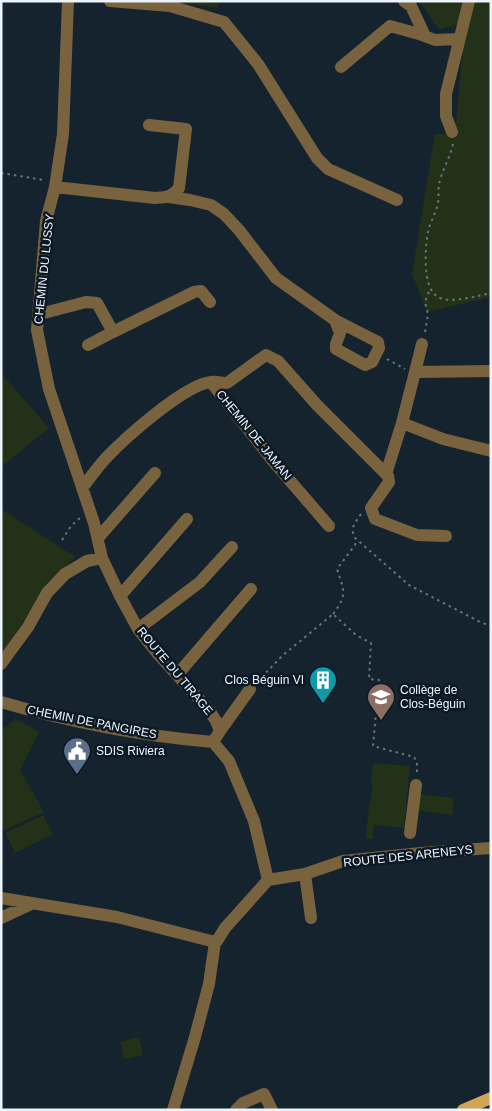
<svg xmlns="http://www.w3.org/2000/svg" width="492" height="1111" viewBox="0 0 492 1111" font-family="Arial,sans-serif">
<style>
.green{fill:#223117}
.lines{fill:none;stroke-linecap:round;stroke-linejoin:round}
.path{stroke:#68747e;stroke-width:2;stroke-dasharray:2.5 4;stroke-linecap:butt}
.minor{stroke:#79633f;stroke-width:12}
.major{stroke:#d2a555;stroke-width:12}
.labels{text-anchor:middle;stroke-width:5;stroke-linejoin:round;paint-order:stroke}
.street-label{font-size:12px;fill:#ebf4fc;stroke:#0c1925}
.poi-label{font-size:12px;fill:#ebf4fc;stroke:#0c1925;text-anchor:start}
</style>
<rect width="100%" height="100%" fill="#15232f"/>
<path class="green" d="M168,1H221L217,8Z
M419,1H491V297L427,312L412,274L435,134H455L465,24L439,29Z
M1,373L49,428L1,467Z
M1,509L75,557L47,584L1,657Z
M16,719L39,732L20,770L44,812L4,830L1,826V730Z
M373,763L410,766L404,828L374,825L372,839L366,838L369,804L370,803L373,785H371Z
M417,794L454,798L452,815L415,810Z
M43,815L53,834L15,853L5,833Z
M139,1037L143,1055L124,1059L120,1042Z"/>
<g class="lines">
<path class="path" d="M453,144C450,158 442,170 439,184C438,190 439,197 438,203C436,213 430,222 428,232C425,248 422,288 438,297C449,304 478,296 491,293
M1,173L44,180
M425,332L428,314L425,302L430,289
M387,359L405,369
M361,514C356,522 349,528 355,538L409,585L480,622L491,626
M62,540L71,526L81,517
M333,614C348,594 344,591 337,569L355,545L356,540
M257,682L282,656L333,614L356,635L371,643L369,679L379,680L373,746L414,757L417,762V775"/>
<path class="minor" d="M68,1L63,134L55,187L46,221L37,330L49,389L94,523L102,558L120,596L138,629L158,654L209,710L216,721L220,731L213,742L229,761L254,821L268,880L225,928L217,941L215,942L209,984L195,1037L173,1110
M110,1L170,6L224,22L258,64L317,158L328,169L397,200
M404,1L411,6L425,36
M341,67L390,26L419,34L435,40L459,39
M452,132L446,116V94L469,1
M55,187L155,198C166,197 172,197 179,188L186,129L149,125
M169,197L190,200L211,205L224,214L239,230L276,278L335,320L378,342L379,348L372,362L365,365L336,349V344L340,333L335,320
M40,314L86,302L97,303L113,332L194,292L201,291L210,302
M88,345L113,332
M415,372L422,344
M211,382L273,461L329,526
M402,423L415,372L491,371
M386,474L402,423L443,439L491,451
M82,488C90,478 97,468 106,458C125,438 184,385 211,382C216,381 222,383 227,383L266,355L278,361L317,405L388,476L389,482L371,508L375,519L417,535L446,536
M98,538L155,473
M120,596L187,519
M138,629L200,582L232,547
M1,664L28,627L47,593L65,574L87,561L102,558
M177,675L251,589
M1,702C70,722 142,736 213,742
M220,731L250,689
M410,833L416,785
M305,874L311,918
M268,880L305,874L343,861L421,853L491,848
M1,898L117,917L215,942
M1,918L31,904
M236,1110L243,1103L264,1094L272,1110"/>
<path class="major" d="M463,1110L491,1098"/>
</g>
<defs>
<g id="building-pin" transform="scale(1.4375)"><path d="M0 17L-7.5 6A9.5 9.5 0 1 1 7.5 6Z" fill="#0f9aa8" stroke="#0c1925"/><path d="M-4-6H4V6H1V3H-1V6H-4ZM-2.5-4.3h1.7v1.8h-1.7ZM.8-4.3h1.7v1.8H.8ZM-2.5-1h1.7V.8h-1.7ZM.8-1h1.7V.8H.8Z" fill="#fff"/></g>
<g id="school-pin" transform="scale(1.4375)"><path d="M0 17L-7.5 6A9.5 9.5 0 1 1 7.5 6Z" fill="#8d6e63" stroke="#0c1925"/><path d="M0-5L7-2L0 1L-7-2ZM-4 1L0 2.5L4 1V4Q0 6-4 4Z" fill="#fff"/></g>
<g id="civic-pin" transform="scale(1.4375)"><path d="M0 17L-7.5 6A9.5 9.5 0 1 1 7.5 6Z" fill="#5c6f8a" stroke="#0c1925"/><path d="M-.6-6.5H3V-4.5H.6V-3L4-1V1h2V6H-6V1h2V-1L-.6-3ZM-1.2 2.5V6h2.4V2.5Z" fill="#fff"/></g>
</defs>
<g fill-rule="evenodd">
<use href="#building-pin" x="323" y="680"/>
<use href="#school-pin" x="381" y="697"/>
<use href="#civic-pin" x="77" y="751"/>
</g>
<g class="labels">
<g class="street-label">
<text transform="translate(44 269) rotate(-84)" y="4">CHEMIN DU LUSSY</text>
<text transform="translate(254 435) rotate(51)" y="4">CHEMIN DE JAMAN</text>
<text transform="translate(175 671) rotate(50)" y="4">ROUTE DU TIRAGE</text>
<text transform="translate(92 722) rotate(11)" y="4">CHEMIN DE PANGIRES</text>
<text transform="translate(408 856) rotate(-6)" y="4">ROUTE DES ARENEYS</text>
</g>
<g class="poi-label">
<text x="304" y="684" text-anchor="end">Clos Béguin VI</text>
<text x="400" y="694">Collège de<tspan x="400" dy="14">Clos-Béguin</tspan></text>
<text x="96" y="755">SDIS Riviera</text>
</g>
</g>
<rect width="492" height="1111" fill="none" stroke="#ebf4fc" stroke-width="5"/>
</svg>
